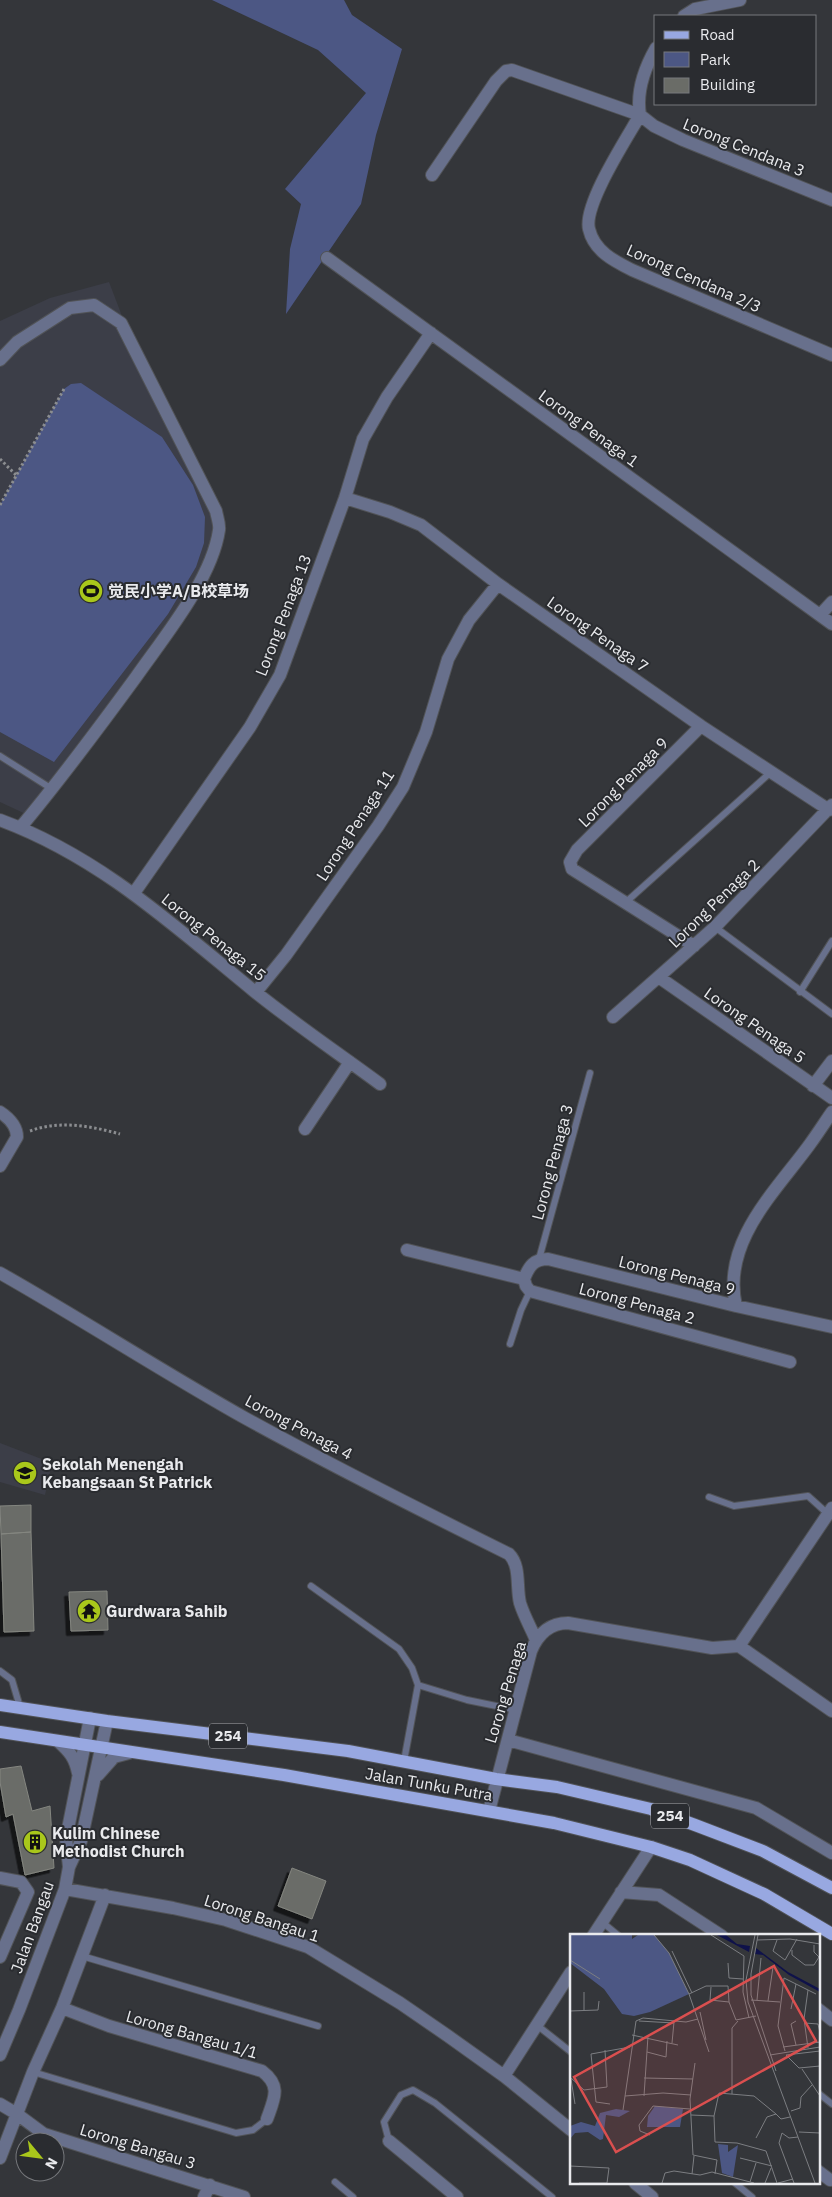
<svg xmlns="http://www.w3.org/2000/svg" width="832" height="2197" viewBox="0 0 832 2197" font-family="'IBM Plex Sans','Noto Sans SC',sans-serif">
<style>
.built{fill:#3c3e48}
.green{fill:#4c5784}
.building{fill:#6a6c67;stroke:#848680;filter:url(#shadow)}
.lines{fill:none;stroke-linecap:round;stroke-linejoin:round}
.service-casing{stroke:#515357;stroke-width:8}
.minor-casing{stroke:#515357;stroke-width:14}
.primary-casing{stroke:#515357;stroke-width:14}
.path{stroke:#8b8d90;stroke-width:3;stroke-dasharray:2.5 2.5;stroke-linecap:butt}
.service{stroke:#68708c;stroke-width:6}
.minor{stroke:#68708c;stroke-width:12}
.primary{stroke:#98a8e1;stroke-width:12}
.labels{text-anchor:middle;stroke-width:4;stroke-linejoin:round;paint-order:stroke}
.shield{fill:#2a2c30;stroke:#b0b1b4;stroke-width:1}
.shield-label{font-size:15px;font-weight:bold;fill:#e9eaed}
.street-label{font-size:16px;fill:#e9eaed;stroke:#2a2c30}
.poi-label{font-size:16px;font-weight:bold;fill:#e9eaed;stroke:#2a2c30;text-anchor:start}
.inset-road{fill:none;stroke:#7c7e82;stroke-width:1}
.view{fill:#da4f4f;fill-opacity:0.15;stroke:#da4f4f;stroke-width:2.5}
.inset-edge{fill:none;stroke:#e9eaed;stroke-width:2.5}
</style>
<defs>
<filter id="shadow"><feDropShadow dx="-4.5" dy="4.5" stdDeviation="0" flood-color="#0009"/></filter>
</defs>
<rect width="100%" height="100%" fill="#34363a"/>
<path class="built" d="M109,282L140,363L219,530L198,585L30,816L0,802V321L50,298Z
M0,1443L52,1463L45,1495L0,1482Z"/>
<path class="green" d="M212,0H344L352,15L402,49L376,135L361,204L286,314L290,249L301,204L285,189L366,93L318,50Z
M81,383L162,437L193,485L205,517L204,543L196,567L168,614L54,762L0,732V505L64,389L71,384Z"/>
<path class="building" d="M31,1505V1532L1,1534L0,1506Z
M31,1532L34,1631L4,1632L1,1534Z
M107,1591L108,1630L71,1631L69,1592Z
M21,1766L32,1811L50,1806L54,1868L25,1875L13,1814L6,1817L0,1782V1769Z
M292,1868L326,1881L312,1919L278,1906Z"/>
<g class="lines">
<g class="service-casing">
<path id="service" d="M0,756L52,789
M625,903L771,772
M715,927L832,1014
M800,992L832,941
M539,1259L590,1073
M510,1344L521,1310L530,1291
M709,1497L734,1506L808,1496L828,1514
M311,1586L399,1649L412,1668L418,1685L404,1761
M0,1671L12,1680L20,1707
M418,1685L467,1700L516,1710
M602,1922L619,1936
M82,1956L318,2026
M538,2026L571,2052
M33,2072L236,2133L253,2130L267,2119
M818,2093L832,2104
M389,2141L384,2122L401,2095L413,2090L435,2103L552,2197
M335,2182L353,2197
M735,2183L752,2197"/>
</g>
<g class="minor-casing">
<path id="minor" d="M684,16L695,9L740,0
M640,115C627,138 583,205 589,229C594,251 614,261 632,270L832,355
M640,115C636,91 644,69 656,48
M432,175L496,81L506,71L512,70L640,115L654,126L683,140L832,200
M327,258L832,624
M0,360L17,342L70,308L94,305L121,323L216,511C217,517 220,524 219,530C212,579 164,637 136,677C98,729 61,779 20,828
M345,498L390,512L421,525L498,584L701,726L829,810
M820,615L832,602
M0,820C100,857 173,925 254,991C295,1024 338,1053 380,1084
M134,893L250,727L280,675L345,498L363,439L387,397L431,333
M694,946L572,869L570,862L577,850L701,726
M660,978L832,1098
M256,992L286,955L378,826L403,787L426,732L448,659L469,620L498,584
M613,1017L715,927L832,805
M813,1086L832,1061
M0,1112C9,1118 17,1126 17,1137L0,1166
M305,1129L350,1062
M407,1250L524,1279
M0,1273C83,1320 163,1372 245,1418C332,1466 420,1510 509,1554C521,1566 516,1587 520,1603C524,1616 531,1628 536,1640
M524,1279C529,1266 534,1259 548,1259L736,1306L832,1327
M524,1279L526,1286L530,1291L790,1362
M736,1306C721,1242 776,1191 810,1144C818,1133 825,1122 832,1112
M739,1646L832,1508
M739,1646L832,1711
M508,1740L756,1808L832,1853
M59,1742C70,1752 75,1758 78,1773
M98,1775L114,1757L129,1753
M489,1811L531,1651C538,1634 550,1623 568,1623L712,1648L739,1646
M69,1867L66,1839L90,1718
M0,1878L21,1882L28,1892L0,1957
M65,1889L173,1908L226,1920L308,1947L400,2003L448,2036L504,2076L571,2130
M621,1892L659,1895L722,1936
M593,1936L651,1847
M62,2008L109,2026L262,2071C282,2086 274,2099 267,2119
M818,2009L832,2020
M0,2055L19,2010L65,1889L69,1867L81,1841L107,1721
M504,2076L571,1972
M0,2104L17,2114L44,2134L244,2197
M389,2141L457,2197
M0,2158L33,2072L62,2008L105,1895
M818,2171L830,2180
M635,2183L652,2197
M204,2197L210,2185"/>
</g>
<g class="primary-casing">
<path id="primary" d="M0,1705L107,1721L348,1751L496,1779L557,1787L651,1809L695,1825L763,1851L832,1888
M0,1732L284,1775L554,1823L651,1847L690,1860L764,1894L832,1934"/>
</g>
<path class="path" d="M0,459L17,476
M0,505L64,389
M30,1131C59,1120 91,1126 120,1134"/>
<use href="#service" class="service"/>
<use href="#minor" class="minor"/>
<use href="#primary" class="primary"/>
</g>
<defs>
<g id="stadium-disc" transform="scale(1.25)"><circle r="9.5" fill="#a9c71b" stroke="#2a2c30"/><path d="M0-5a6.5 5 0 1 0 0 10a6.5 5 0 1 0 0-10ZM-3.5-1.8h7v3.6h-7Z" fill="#111"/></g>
<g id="school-disc" transform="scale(1.25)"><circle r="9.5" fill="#a9c71b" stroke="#2a2c30"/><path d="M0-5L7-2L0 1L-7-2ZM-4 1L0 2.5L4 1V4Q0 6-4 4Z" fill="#111"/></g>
<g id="temple-disc" transform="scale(1.25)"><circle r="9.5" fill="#a9c71b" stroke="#2a2c30"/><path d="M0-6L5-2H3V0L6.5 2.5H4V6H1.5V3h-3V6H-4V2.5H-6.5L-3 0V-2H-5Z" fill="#111"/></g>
<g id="building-disc" transform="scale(1.25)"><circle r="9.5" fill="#a9c71b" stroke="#2a2c30"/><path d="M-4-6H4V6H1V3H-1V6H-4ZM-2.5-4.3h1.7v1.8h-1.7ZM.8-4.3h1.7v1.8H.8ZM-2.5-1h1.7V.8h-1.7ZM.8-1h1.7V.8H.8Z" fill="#111"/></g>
</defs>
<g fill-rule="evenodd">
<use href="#stadium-disc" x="91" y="591"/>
<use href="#school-disc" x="25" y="1473"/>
<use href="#temple-disc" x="89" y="1611"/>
<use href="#building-disc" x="35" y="1842"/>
</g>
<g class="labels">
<g class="shield">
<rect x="209" y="1723.5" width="38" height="25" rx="4"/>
<rect x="651" y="1803.5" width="38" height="25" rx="4"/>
</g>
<g class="shield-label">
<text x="228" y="1741">254</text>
<text x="670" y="1821">254</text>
</g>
<g class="street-label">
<text transform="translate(744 147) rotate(22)" y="6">Lorong Cendana 3</text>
<text transform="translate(694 278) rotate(24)" y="6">Lorong Cendana 2/3</text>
<text transform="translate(589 428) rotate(36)" y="6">Lorong Penaga 1</text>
<text transform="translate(283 615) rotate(-69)" y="6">Lorong Penaga 13</text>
<text transform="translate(598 634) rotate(35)" y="6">Lorong Penaga 7</text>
<text transform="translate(623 782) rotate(-45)" y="6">Lorong Penaga 9</text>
<text transform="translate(355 825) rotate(-57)" y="6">Lorong Penaga 11</text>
<text transform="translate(714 903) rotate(-44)" y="6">Lorong Penaga 2</text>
<text transform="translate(214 937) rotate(39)" y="6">Lorong Penaga 15</text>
<text transform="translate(755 1025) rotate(35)" y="6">Lorong Penaga 5</text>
<text transform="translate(552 1162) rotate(-75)" y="6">Lorong Penaga 3</text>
<text transform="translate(677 1275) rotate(14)" y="6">Lorong Penaga 9</text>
<text transform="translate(637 1303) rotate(15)" y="6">Lorong Penaga 2</text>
<text transform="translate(299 1427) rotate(28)" y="6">Lorong Penaga 4</text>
<text transform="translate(505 1692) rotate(-73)" y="6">Lorong Penaga</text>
<text transform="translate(429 1784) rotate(10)" y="6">Jalan Tunku Putra</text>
<text transform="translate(262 1918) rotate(18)" y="6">Lorong Bangau 1</text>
<text transform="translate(32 1927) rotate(-70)" y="6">Jalan Bangau</text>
<text transform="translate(192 2034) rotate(16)" y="6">Lorong Bangau 1/1</text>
<text transform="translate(138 2146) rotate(17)" y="6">Lorong Bangau 3</text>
</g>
<g class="poi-label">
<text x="108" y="597">觉民小学A/B校草场</text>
<text x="42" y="1470">Sekolah Menengah<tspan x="42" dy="18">Kebangsaan St Patrick</tspan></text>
<text x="106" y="1617">Gurdwara Sahib</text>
<text x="52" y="1839">Kulim Chinese<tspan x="52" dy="18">Methodist Church</tspan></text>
</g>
</g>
<g transform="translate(570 1934)">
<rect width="250" height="250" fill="#34363a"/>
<path d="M0,1H62V5L68,1H84L99,19L119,60L80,78L64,82L52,80L34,55L0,29ZM85,172L113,175L110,193H77L78,182ZM46,175L60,177L49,183L36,181L33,205L30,206L18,198L5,199L0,205V192L11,188L25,192L30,179ZM148,210L158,211V218L168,211L163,243L152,239Z" fill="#4c5784"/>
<path d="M147,1H156L167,10L180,12L179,18ZM186,14L218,38L250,55V58L219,41L193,21L185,20Z" fill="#0f124a"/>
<path class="inset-road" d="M84,1L99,19L119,60L139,118M141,1L174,22L173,58L179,84M185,1L176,46L178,68L245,249M188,1L181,40V61L206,137M187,6L220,5L250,10M207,6L203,17L215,26L227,5M244,11V18L249,23L244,31M222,16V21L235,31H244M102,17L122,59M0,26L30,45M158,29L159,44L173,45M141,53L140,66L159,68M238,56L234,85L238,114M119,60L136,52H158L159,68M181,66L210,68M187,66L191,24M198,67L203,33M159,68L166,86L186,82M221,75L226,50M14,76V58M0,77L28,76L29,67M130,78L136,106M69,87L104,89M226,87L221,90L226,111M235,89L248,90L250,99M62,101L108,111M102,109L104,88M213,113L250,108M215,117L208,92L214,44L246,60M250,117L216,121L229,134L250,132M77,118L96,123L97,107M200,121L250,113M125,129L120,165L123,221L147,226L145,240M232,135L250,162M0,143L14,156L37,153L35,116M74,144L123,145M1,145L5,170M162,160V94L168,87M55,162L93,159L121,161M74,162L78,102M40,170L26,168L21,120L60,113M53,176L66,87L73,84L116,88L128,85M221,177L230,174L231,163L242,151M206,180L184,162L149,159L144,182L145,208L167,209L196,217L207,249M121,181L144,182M229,198L250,199M80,201L70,197L69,191L83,172L120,175M186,204L197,183L206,180L211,185L220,183M170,224L202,232M0,232L39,234L37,249H9M122,240L124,222M180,248L186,229M92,249L95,239L104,237L130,241L142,238L184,249M195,249L201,234M208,249L223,245M224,249L209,209L212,199L219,204L228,203"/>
<path class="view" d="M204,32L246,107L46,218L4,143Z"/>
<rect width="250" height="250" class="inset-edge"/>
</g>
<rect x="654" y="15" width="162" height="90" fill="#2a2c30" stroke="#76787c"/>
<rect x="664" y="31" width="25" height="8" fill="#98a8e1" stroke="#76787c"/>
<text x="700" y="40" font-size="15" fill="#e9eaed">Road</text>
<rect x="664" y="52" width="25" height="15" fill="#4c5784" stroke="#76787c"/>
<text x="700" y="65" font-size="15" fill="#e9eaed">Park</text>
<rect x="664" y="78" width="25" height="15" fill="#6a6c67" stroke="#76787c"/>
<text x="700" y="90" font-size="15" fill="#e9eaed">Building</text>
<g transform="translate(40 2157) rotate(119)"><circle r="24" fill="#2a2c30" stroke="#76787c"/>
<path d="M0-4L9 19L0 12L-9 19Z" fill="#a9c71b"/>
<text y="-8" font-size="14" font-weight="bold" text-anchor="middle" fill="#e9eaed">N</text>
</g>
</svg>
